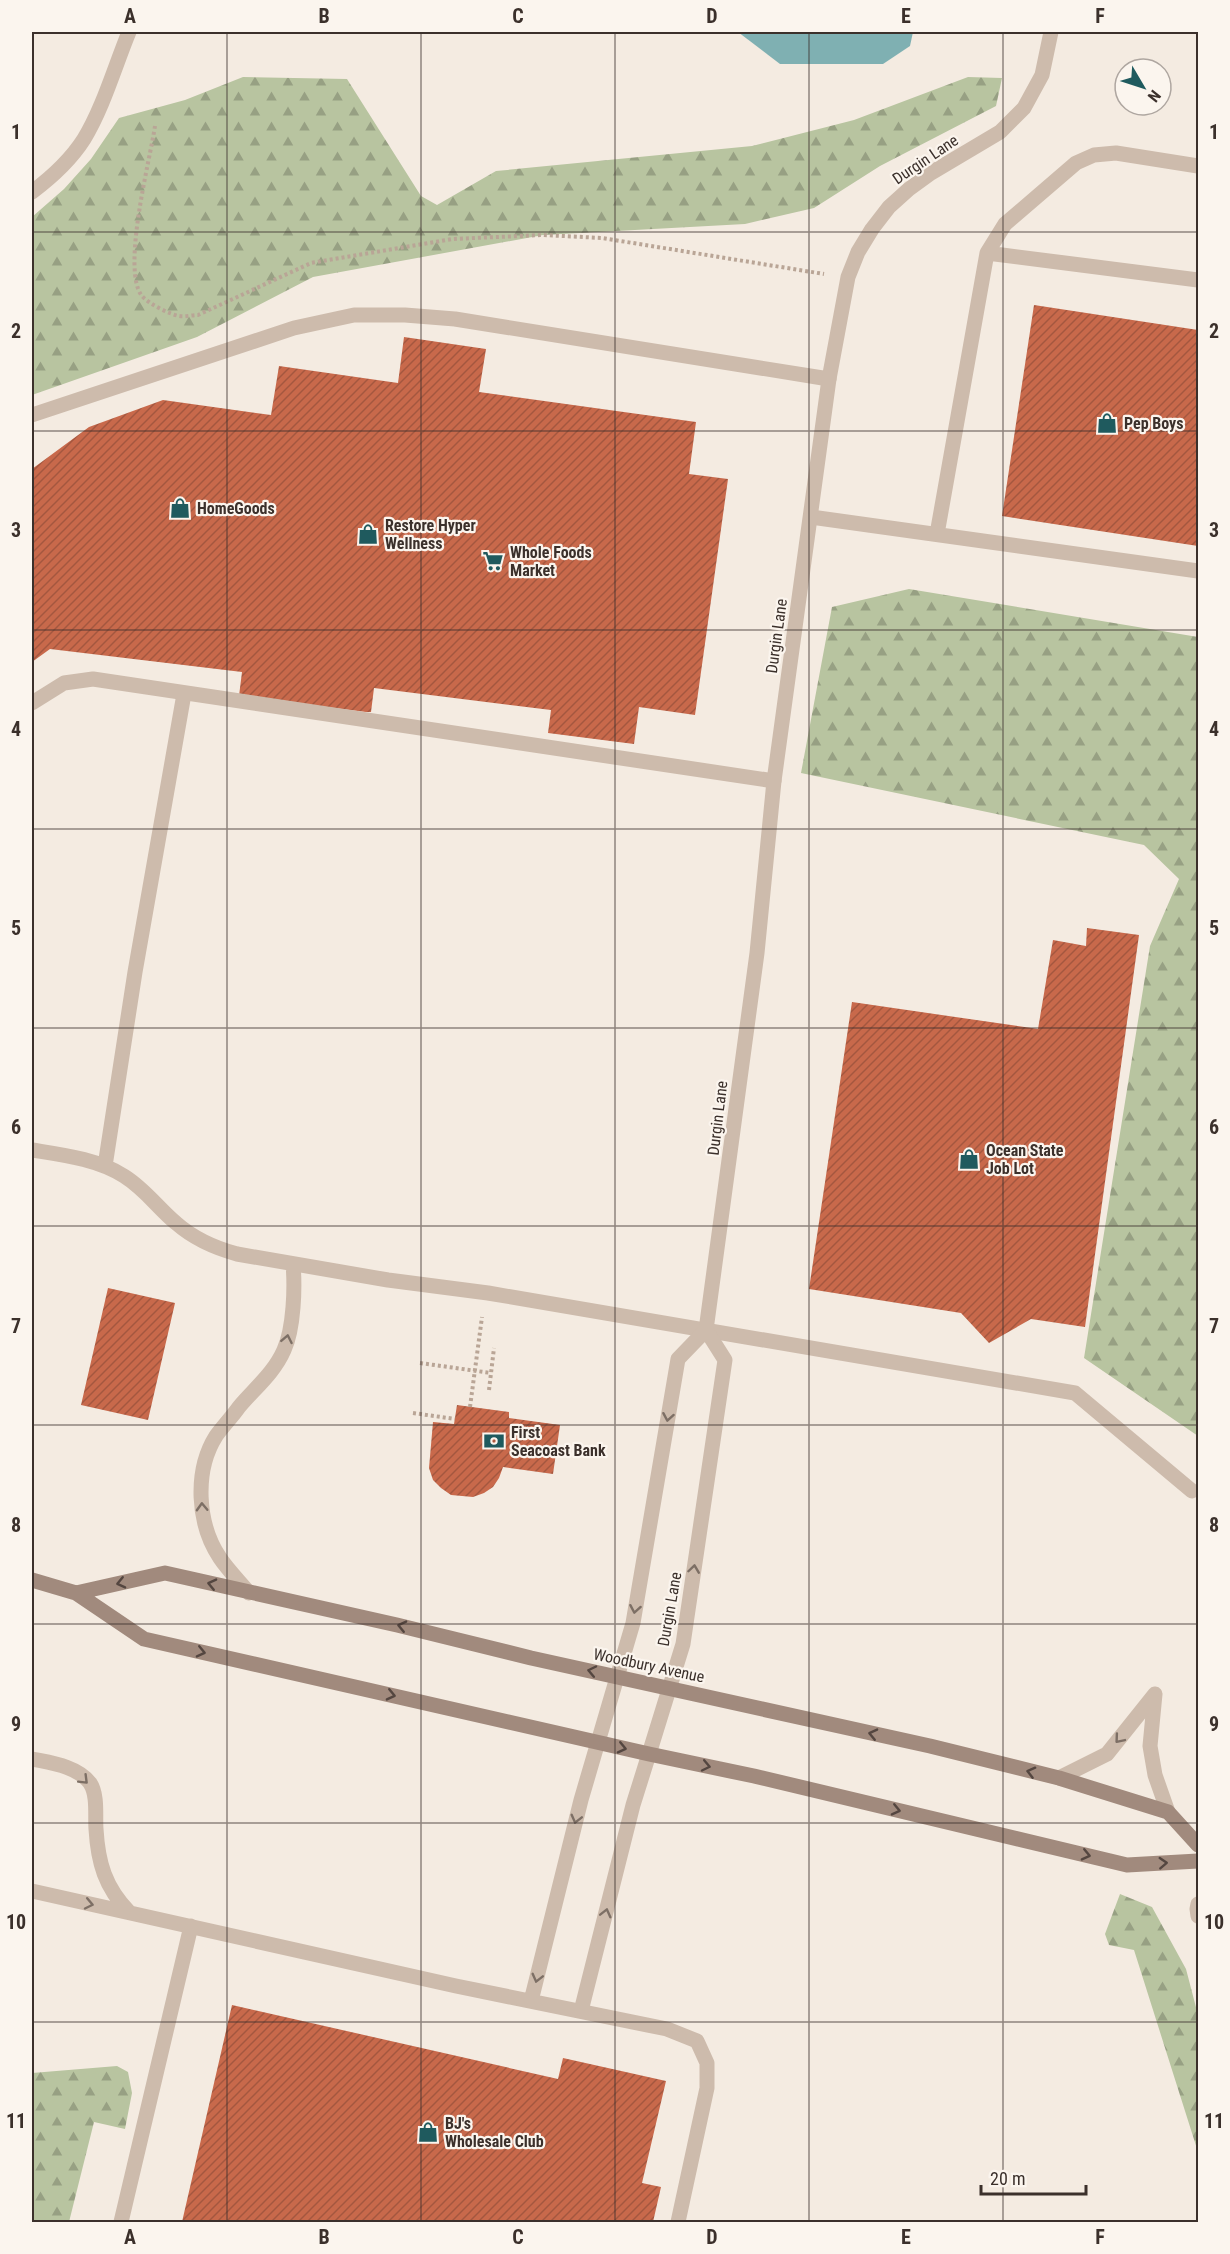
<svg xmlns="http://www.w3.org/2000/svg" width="1230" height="2254" viewBox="0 0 1230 2254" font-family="'Roboto Condensed',sans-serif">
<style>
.forest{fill:url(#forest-firs)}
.water{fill:#7fb0b2}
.building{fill:url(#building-hatch)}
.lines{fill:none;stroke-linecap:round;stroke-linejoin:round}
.path{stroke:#b9a596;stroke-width:4;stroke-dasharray:3 3;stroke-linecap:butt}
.lane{stroke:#cdbbac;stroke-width:15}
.street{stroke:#cdbbac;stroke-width:15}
.secondary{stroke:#a18a7d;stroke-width:15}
.oneway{stroke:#7d6f65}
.oneway2{stroke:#544640}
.grid{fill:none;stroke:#3b302b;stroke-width:1.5;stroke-opacity:0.55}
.labels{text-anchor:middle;stroke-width:4.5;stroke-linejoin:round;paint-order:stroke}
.street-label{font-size:16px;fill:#3b302b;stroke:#fbf5ee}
.poi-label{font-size:16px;font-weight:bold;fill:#3b302b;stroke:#fbf5ee;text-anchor:start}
.neatline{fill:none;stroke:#3b302b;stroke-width:2}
.grid-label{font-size:20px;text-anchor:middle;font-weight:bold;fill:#3b302b}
</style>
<defs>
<pattern id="forest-firs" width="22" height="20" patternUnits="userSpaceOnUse" patternTransform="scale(1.5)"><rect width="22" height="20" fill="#b8c4a0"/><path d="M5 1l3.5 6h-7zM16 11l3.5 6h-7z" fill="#97a083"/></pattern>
<pattern id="building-hatch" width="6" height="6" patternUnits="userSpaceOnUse" patternTransform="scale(1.5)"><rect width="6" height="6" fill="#c8694b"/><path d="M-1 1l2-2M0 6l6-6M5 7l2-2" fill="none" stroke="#a4573f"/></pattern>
</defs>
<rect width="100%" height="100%" fill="#f4ebe1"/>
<path class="forest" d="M243,77L347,79L421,196L437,205L496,171L752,146L854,120L968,77L1002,78L996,106L880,166L814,208L745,224L543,235L313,277L197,337L32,395V217L64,189L91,159L119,118L185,100Z
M909,589L1198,637V1436L1084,1358L1150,946L1179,879L1144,845L801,773L832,607Z
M1120,1894L1152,1907L1186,1969L1198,2015V2152L1134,1950L1109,1945L1105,1934Z
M117,2066L128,2072L132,2093L125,2129L94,2122L69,2222H32V2073Z"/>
<path class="water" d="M738,32H913L910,46L883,64H780Z"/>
<path class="building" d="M1034,305L1198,330V546L1002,516Z
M404,337L486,349L479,392L696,422L689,474L728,479L695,715L639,707L634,744L548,733L551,710L374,688L371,712H366L239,696L242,672L50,649L32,662V469L89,427L163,400L271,415L279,366L398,383Z
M1087,928L1139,935L1085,1327L1031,1319L989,1343L961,1313L809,1289L852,1002L1038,1029L1053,940L1086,946Z
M108,1288L175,1303L148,1420L81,1405Z
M457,1405L509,1412V1418L560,1425L553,1474L503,1467L499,1478L493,1487L484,1493L473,1497L451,1495L441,1488L433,1480L429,1468L433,1422L454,1424Z
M232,2005L558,2079L563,2058L666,2081L642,2183L661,2187L653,2222H182Z"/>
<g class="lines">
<path class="path" d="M155,126C150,160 121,270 142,296C149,304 169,314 179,316C185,317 192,315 198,315L311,263L452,239L543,235L602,238L824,274
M420,1363L491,1373
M489,1390L494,1348
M470,1407L482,1317
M413,1413L455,1419"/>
<path class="lane" d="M32,192C52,177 70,161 84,139C103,108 115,66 129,32
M987,253L1005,224L1076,163L1094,155L1116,153L1198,166
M32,415L294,328L354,315H405L455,319L829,379
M811,517L1198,571
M937,534L987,253L1198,280
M32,703L64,683L93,679L774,781
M32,1150C63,1155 97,1159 124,1176C145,1189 158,1208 176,1223C193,1238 215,1248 237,1254L388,1280L488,1293L1075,1393L1192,1491
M105,1166L135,972L184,694
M249,1593C240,1582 228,1570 220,1558C197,1524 194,1471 216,1436C223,1426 232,1417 239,1407C255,1388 274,1373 284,1350C294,1328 295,1287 293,1264
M1155,1694L1150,1746L1155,1775L1168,1812
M32,1759C51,1763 77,1766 90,1783C98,1795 95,1816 96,1829C98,1863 105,1887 129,1912
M1059,1778L1107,1754L1155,1694
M32,1891L456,1986L667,2029L697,2041L707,2063V2088L678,2222
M1198,1904L1197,1909L1198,1916
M531,2001L581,1800L598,1742
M581,2011L633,1805L649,1754
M121,2222L191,1926"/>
<path class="street" d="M598,1742L633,1623L678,1359L706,1330L757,953L774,781L829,379L848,277L858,252L872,229L889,207L909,189L931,173L1000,132L1024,108L1042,75L1051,32
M649,1754L683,1644L725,1360L706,1330"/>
<path class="secondary" d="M32,1580L76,1593L144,1639L649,1754L754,1776L1127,1865L1198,1861
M76,1593L165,1573L397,1625L531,1658L930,1746L1059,1778L1168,1812L1198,1845"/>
</g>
<defs><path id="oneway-chevron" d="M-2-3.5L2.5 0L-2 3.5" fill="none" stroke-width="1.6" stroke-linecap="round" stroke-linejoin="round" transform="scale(1.5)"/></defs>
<g class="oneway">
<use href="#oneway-chevron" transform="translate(287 1339) rotate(-79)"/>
<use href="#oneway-chevron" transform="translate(668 1417) rotate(100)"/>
<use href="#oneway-chevron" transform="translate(202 1507) rotate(-92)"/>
<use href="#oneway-chevron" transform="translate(694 1569) rotate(-82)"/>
<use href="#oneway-chevron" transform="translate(635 1609) rotate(100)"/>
<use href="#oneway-chevron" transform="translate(1119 1739) rotate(130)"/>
<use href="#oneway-chevron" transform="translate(84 1780) rotate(45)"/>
<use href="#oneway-chevron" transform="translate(576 1819) rotate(104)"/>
<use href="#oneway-chevron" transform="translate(89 1904) rotate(12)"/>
<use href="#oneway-chevron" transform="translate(606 1913) rotate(-76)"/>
<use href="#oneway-chevron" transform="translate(537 1978) rotate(104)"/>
</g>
<g class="oneway2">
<use href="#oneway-chevron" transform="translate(121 1583) rotate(167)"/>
<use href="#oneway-chevron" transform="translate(212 1584) rotate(-167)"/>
<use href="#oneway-chevron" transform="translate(402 1626) rotate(-167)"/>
<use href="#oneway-chevron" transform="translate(201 1652) rotate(13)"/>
<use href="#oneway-chevron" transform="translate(592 1671) rotate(-168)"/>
<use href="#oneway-chevron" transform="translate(391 1695) rotate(13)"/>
<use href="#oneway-chevron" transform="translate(873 1734) rotate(-167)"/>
<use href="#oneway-chevron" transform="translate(622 1748) rotate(13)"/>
<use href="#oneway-chevron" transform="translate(706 1766) rotate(12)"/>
<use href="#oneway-chevron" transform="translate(1031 1772) rotate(-166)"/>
<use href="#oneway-chevron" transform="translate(896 1810) rotate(13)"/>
<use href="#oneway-chevron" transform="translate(1086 1855) rotate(13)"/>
<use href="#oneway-chevron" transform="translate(1163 1863) rotate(-3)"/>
</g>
<path class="grid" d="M227,32V2222M421,32V2222M615,32V2222M809,32V2222M1003,32V2222M32,232H1198M32,431H1198M32,630H1198M32,829H1198M32,1028H1198M32,1226H1198M32,1425H1198M32,1624H1198M32,1823H1198M32,2022H1198"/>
<defs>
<g id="shop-bare" transform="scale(1.62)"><path d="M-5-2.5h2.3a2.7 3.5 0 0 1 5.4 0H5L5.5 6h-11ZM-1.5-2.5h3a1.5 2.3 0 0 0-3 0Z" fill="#1f5a5e" stroke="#fbf5ee" stroke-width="2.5" paint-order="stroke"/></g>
<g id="supermarket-bare" transform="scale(1.62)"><path d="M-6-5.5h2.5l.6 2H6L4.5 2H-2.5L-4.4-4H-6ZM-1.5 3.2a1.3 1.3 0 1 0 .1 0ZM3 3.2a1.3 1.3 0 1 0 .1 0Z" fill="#1f5a5e" stroke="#fbf5ee" stroke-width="2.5" paint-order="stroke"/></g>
<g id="bank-bare" transform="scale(1.62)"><path d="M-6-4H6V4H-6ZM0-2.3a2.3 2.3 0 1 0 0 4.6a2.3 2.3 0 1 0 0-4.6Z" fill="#1f5a5e" stroke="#fbf5ee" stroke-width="2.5" paint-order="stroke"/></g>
</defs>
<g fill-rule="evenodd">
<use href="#shop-bare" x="1107" y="423"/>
<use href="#shop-bare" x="180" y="508"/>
<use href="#shop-bare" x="368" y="534"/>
<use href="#supermarket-bare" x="493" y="561"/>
<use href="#shop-bare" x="969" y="1159"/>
<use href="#bank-bare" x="494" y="1441"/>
<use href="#shop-bare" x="428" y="2132"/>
</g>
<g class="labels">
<g class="street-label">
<text transform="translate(925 159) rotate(-34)" y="6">Durgin Lane</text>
<text transform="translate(776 636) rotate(-82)" y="6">Durgin Lane</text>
<text transform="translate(717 1118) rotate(-83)" y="6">Durgin Lane</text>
<text transform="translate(669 1609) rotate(-80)" y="6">Durgin Lane</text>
<text transform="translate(649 1665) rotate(12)" y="6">Woodbury Avenue</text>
</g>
<g class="poi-label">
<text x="1124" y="429">Pep Boys</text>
<text x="197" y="514">HomeGoods</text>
<text x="385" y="531">Restore Hyper<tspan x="385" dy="18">Wellness</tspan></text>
<text x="510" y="558">Whole Foods<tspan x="510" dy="18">Market</tspan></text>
<text x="986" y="1156">Ocean State<tspan x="986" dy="18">Job Lot</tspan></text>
<text x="511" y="1438">First<tspan x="511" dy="18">Seacoast Bank</tspan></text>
<text x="445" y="2129">BJ's<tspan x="445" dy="18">Wholesale Club</tspan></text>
</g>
</g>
<rect width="1230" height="2254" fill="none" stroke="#fbf5ee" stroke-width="66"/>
<g transform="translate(1143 87) rotate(129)"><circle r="28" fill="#fbf5ee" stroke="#aea6a0" stroke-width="1.5"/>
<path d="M0-4.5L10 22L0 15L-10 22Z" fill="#1f5a5e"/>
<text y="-9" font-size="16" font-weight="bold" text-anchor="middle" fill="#3b302b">N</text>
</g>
<path d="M981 2185v9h105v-9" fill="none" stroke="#3b302b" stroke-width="3"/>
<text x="990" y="2185" font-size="18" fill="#3b302b" stroke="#fbf5ee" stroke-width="4.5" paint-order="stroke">20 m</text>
<rect x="33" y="33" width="1164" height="2188" class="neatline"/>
<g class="grid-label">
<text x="130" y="23">A</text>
<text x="324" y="23">B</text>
<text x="518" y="23">C</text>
<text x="712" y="23">D</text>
<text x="906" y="23">E</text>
<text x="1100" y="23">F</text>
<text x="16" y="139">1</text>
<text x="1214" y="139">1</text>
<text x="16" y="338">2</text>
<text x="1214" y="338">2</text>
<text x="16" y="537">3</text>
<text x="1214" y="537">3</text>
<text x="16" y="736">4</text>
<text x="1214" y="736">4</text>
<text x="16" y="935">5</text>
<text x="1214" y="935">5</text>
<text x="16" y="1134">6</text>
<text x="1214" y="1134">6</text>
<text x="16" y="1333">7</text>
<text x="1214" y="1333">7</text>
<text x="16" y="1532">8</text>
<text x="1214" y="1532">8</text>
<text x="16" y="1731">9</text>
<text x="1214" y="1731">9</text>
<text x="16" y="1929">10</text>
<text x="1214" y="1929">10</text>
<text x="16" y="2128">11</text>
<text x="1214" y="2128">11</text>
<text x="130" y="2244">A</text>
<text x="324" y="2244">B</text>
<text x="518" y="2244">C</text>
<text x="712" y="2244">D</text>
<text x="906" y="2244">E</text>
<text x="1100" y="2244">F</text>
</g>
</svg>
